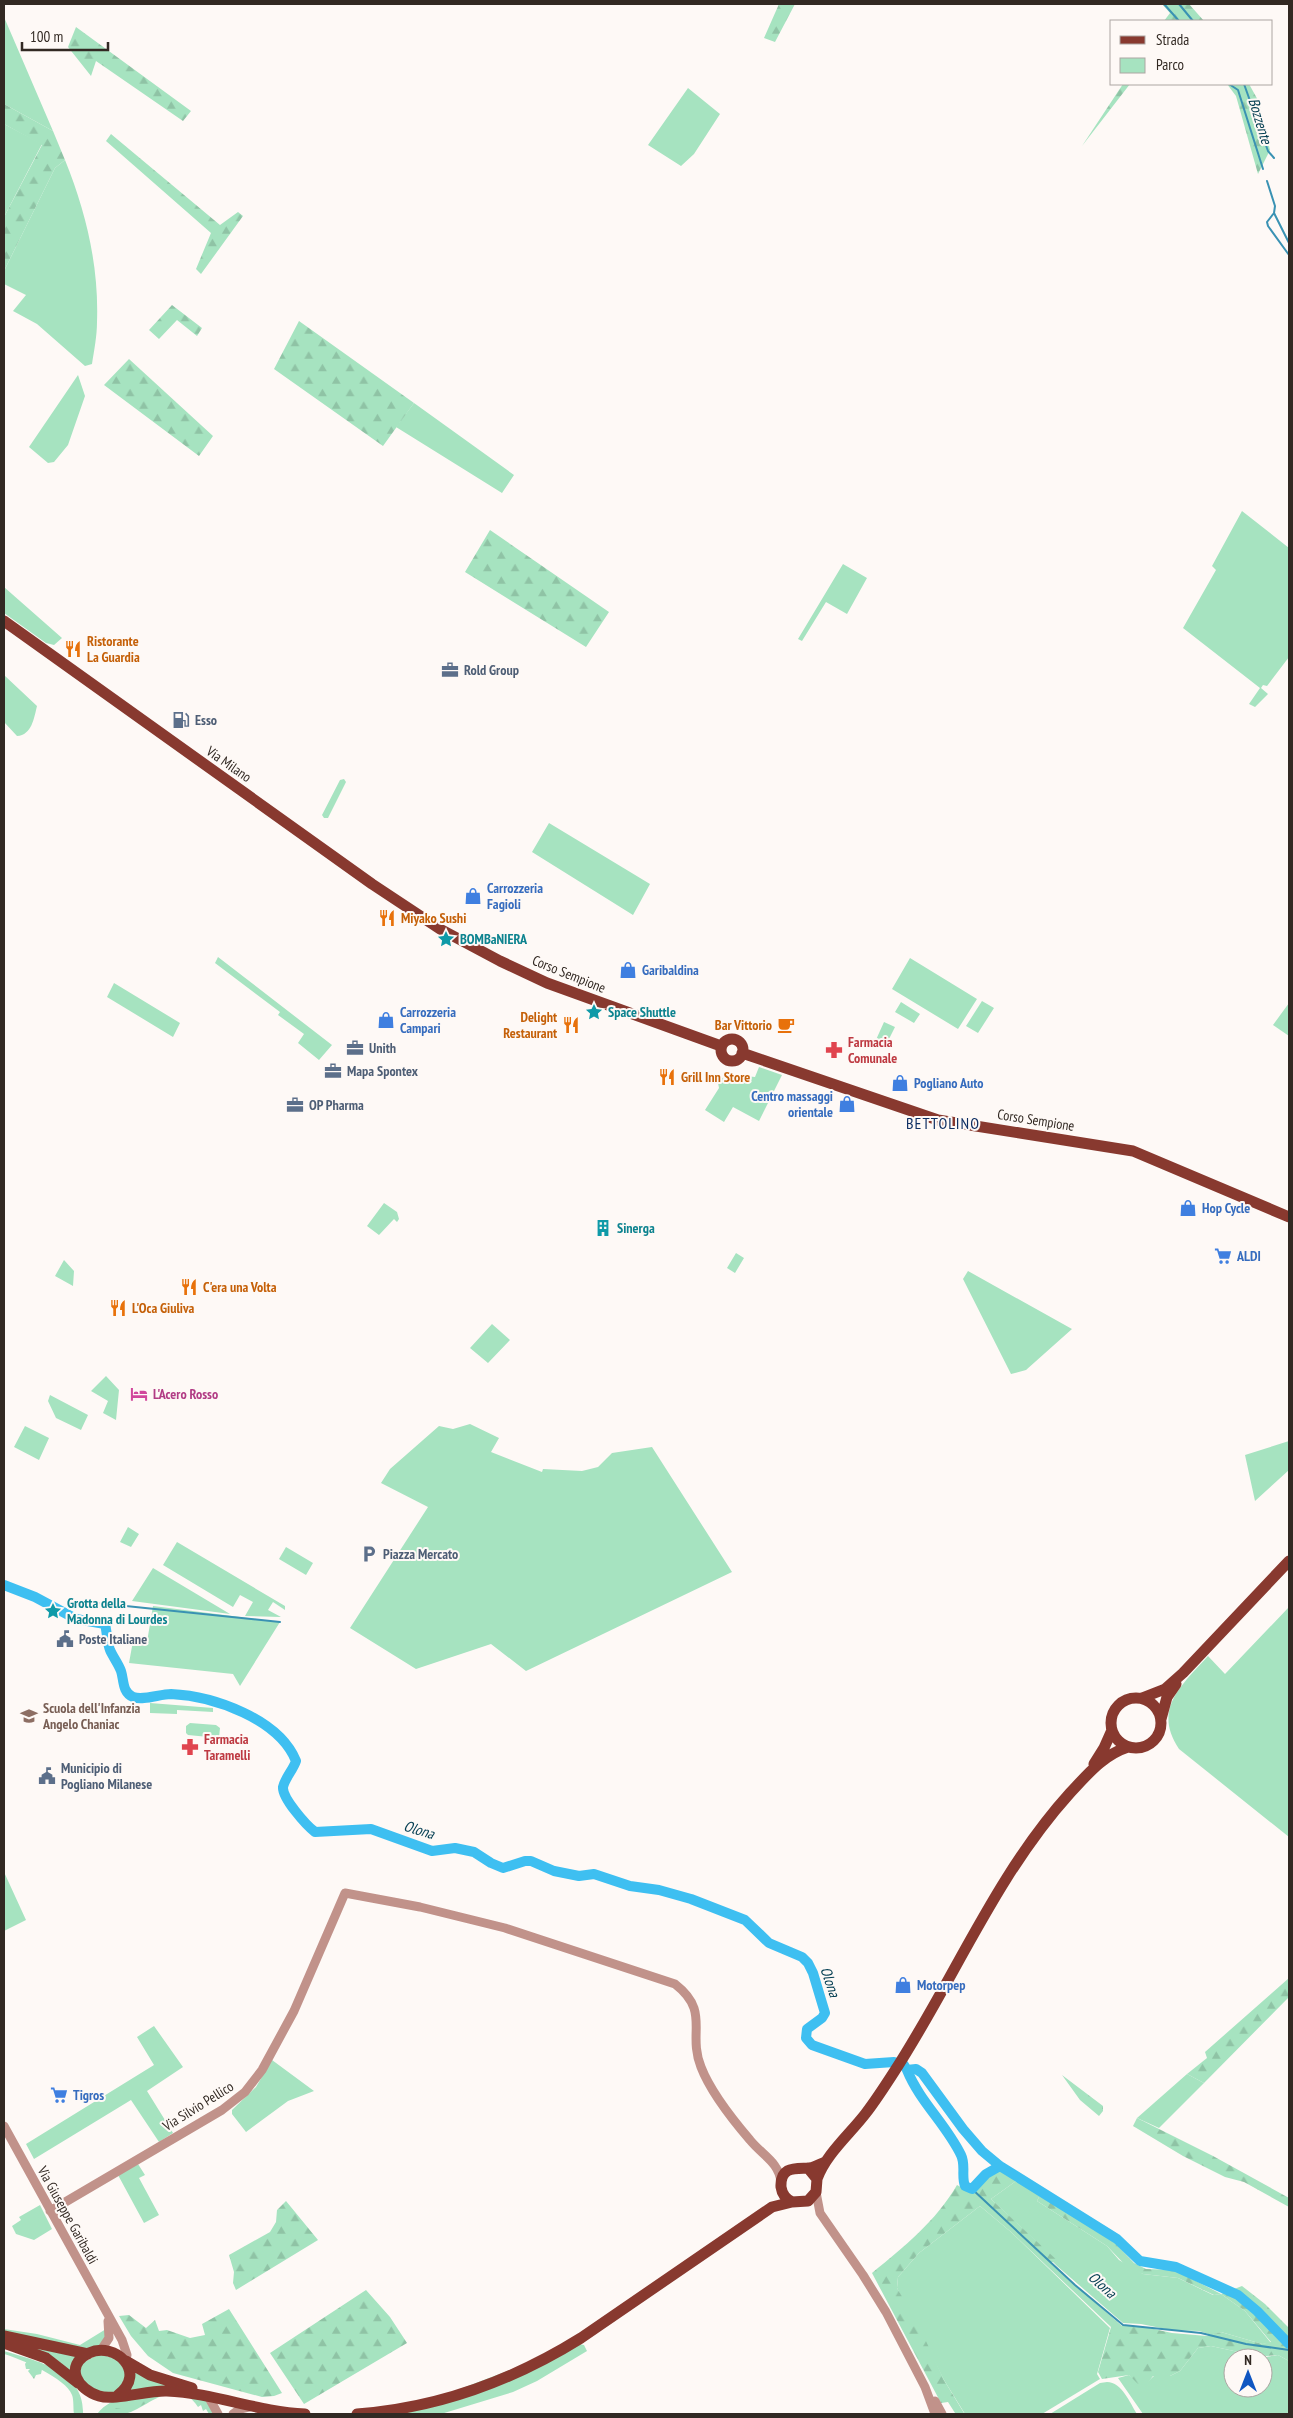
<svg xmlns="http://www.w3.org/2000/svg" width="1293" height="2418" viewBox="0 0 1293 2418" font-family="'PT Sans Narrow',sans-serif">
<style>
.green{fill:#a6e3c0}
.forest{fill:url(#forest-firs)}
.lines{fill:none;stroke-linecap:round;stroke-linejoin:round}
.stream{stroke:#3a92b3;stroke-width:2}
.river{stroke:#3ebff1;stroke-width:10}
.minor{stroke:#c1928a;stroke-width:9}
.major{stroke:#88392f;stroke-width:11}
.labels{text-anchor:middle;stroke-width:4;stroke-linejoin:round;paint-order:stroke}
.food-label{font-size:14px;font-weight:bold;fill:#c56008;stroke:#fef9f6;text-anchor:start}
.service-label{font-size:14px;font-weight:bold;fill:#4e5e75;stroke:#fef9f6;text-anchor:start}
.street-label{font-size:14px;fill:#322923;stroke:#fef9f6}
.shop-label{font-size:14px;font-weight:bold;fill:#366cbe;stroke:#fef9f6;text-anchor:start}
.culture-label{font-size:14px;font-weight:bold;fill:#0d838f;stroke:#fef9f6;text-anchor:start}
.health-label{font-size:14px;font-weight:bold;fill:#be3a42;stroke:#fef9f6;text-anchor:start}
.hotel-label{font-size:14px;font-weight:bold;fill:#b23c85;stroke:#fef9f6;text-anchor:start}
.education-label{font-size:14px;font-weight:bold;fill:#785e54;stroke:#fef9f6;text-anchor:start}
.water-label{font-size:15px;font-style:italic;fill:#033d51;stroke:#fef9f6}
.quarter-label{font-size:16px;letter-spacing:1px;fill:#0f2f63;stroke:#fef9f6}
</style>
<defs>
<pattern id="forest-firs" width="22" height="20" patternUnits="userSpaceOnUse" patternTransform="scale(1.25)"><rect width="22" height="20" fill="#a6e3c0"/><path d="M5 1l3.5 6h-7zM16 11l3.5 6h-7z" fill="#8fc3a5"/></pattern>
</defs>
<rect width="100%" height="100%" fill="#fef9f6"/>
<path class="green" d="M4,17L53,131L4,104Z
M688,88L720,114L694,154L681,166L648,145Z
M4,124L42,144L4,217Z
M65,160C86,212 99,266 97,322C97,336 94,351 92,364L85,366L37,324L13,311L26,295L4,284V271L55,168Z
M78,375L85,396L68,445L54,462L48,463L29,447Z
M414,403L514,475L502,493L396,427Z
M1242,511L1289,548V657L1267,686L1263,685L1261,688L1268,694L1255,707L1249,704L1260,688L1183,628L1216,570L1212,566Z
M843,564L867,578L847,614L826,602L802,641L798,639Z
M4,587L62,638L54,645L46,643L4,613Z
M4,675L37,706C34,718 32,735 17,736L4,722Z
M344,779L346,782L328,818H324L322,815L340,780Z
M549,823L650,884L633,915L532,852Z
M218,957L332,1045L319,1060L298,1043L304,1034L278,1015L280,1012L215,963Z
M910,958L977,999L958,1029L892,989Z
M114,983L180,1023L173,1037L107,997Z
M982,1001L994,1008L978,1033L966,1026Z
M901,1002L920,1014L914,1023L895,1012Z
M1289,1003V1036L1273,1025Z
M884,1022L895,1027L885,1047L875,1042Z
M759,1067L782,1075L759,1121L733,1107L724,1122L705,1110L719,1088L718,1083L726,1074L755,1077Z
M384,1203L397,1212L399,1219L397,1222L394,1219L379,1235L367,1226Z
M736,1253L744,1258L735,1273L727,1268Z
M64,1260L74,1271L73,1286L55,1276Z
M968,1271L1072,1329L1026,1370L1011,1374L963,1279Z
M492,1324L510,1340L488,1363L470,1348Z
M106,1376L119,1390L116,1420L103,1413L108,1401L91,1391Z
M50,1395L88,1415L81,1430L56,1418L48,1401Z
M470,1424L499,1438L491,1452L542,1472L543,1469L582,1471L598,1467L612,1453L652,1447L732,1572L526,1671L491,1644L416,1669L350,1628L428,1507L381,1483L390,1469L439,1426L453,1429Z
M25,1426L49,1438L39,1460L14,1447Z
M1289,1441V1470L1255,1501L1245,1455Z
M128,1527L139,1534L131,1547L120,1542Z
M177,1542L285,1606V1610L273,1602L268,1610L281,1617L245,1616L253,1602L240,1595L233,1607L163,1565Z
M286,1547L313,1563L306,1575L279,1559Z
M153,1568L230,1614L132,1601Z
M153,1606L280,1622L240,1686L233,1674L129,1663L133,1641L147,1642Z
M1289,1607V1837L1179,1749C1152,1709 1182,1685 1208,1656L1225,1674Z
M150,1703L213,1708V1712L177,1710V1714L150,1713Z
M190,1723L216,1725L220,1728L219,1738L188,1735L186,1733V1726Z
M4,1872L26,1920L4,1931Z
M154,2026L183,2067L147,2091L173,2133L159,2142L131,2100L34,2159L26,2144L154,2065L137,2037Z
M272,2060L314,2091L288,2101L246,2132L232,2114V2110L256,2087Z
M1187,2074L1204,2083L1159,2128L1137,2118Z
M138,2164L145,2175L139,2178L159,2215L144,2223L118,2175Z
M1016,2181L1040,2195L1037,2201L1107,2246L1119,2260L1143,2274L1178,2278L1213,2295L1221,2294L1245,2311L1271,2343L1262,2344L1221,2332L1212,2335L1199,2331L1171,2330L1141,2324L1123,2323L1057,2266L1053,2262H1058L991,2199Z
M40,2205L52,2229L34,2240L16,2234L12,2226L21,2220L19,2217Z
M980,2206L1011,2232L1110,2328L1097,2374L1100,2379L1042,2414H965L944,2380L897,2288L898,2277L919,2253Z
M4,2329L37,2334L80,2345L106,2329L107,2335L98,2348L86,2349L4,2334Z
M24,2343L80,2355L70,2371Z
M579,2344L584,2345L587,2351L537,2381L513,2392L441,2414H394Z
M1211,2346L1243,2353L1245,2357L1233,2358V2388H1263V2358H1259L1278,2355L1289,2361V2414H1143L1118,2378L1129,2375L1143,2386L1155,2375L1170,2376L1180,2371L1198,2348Z
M4,2351C37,2361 85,2371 83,2414H74C73,2408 74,2400 72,2395C66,2378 21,2359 4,2354Z
M99,2354L117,2359L127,2374L118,2391L106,2394L82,2384L79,2368L83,2363Z
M132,2367L177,2386L129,2392Z
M1107,2382C1122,2382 1130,2403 1137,2414H1050L1100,2383Z
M165,2393C179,2394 195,2395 208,2400L216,2414H209L206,2409L203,2411L201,2405L198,2407C176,2374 148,2408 125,2414C116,2416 105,2414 97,2414C113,2394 141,2393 165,2393Z"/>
<path class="forest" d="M779,4H795L775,42L764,38Z
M1162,4H1189L1204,21H1164L1170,13Z
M76,27L191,111L183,121L96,61L91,76L68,47Z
M1123,84H1130L1082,146Z
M1227,84H1249L1259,102L1270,150L1258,174L1236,96Z
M4,104L53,131L65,160L55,168L4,271V217L42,145L4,124Z
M111,134L220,225L238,212L243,216L201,274L196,269L211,233L106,141Z
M172,305L202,328L197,336L177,320L159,339L149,330Z
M299,321L414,403L383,446L274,369Z
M129,359L213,436L199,456L104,385Z
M490,530L609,612L586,647L465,572Z
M1289,1978V1997L1204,2083L1187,2074L1207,2058L1205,2052Z
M1062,2075L1103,2106V2111L1099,2116L1080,2100Z
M1137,2118L1213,2156L1289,2198V2207L1244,2182L1225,2177L1183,2156L1133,2126Z
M1000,2168L1016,2181L991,2199L1059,2262H1051L1056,2268L1122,2326H1140L1172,2333L1207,2336L1221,2332L1262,2344L1271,2342L1245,2311L1221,2294L1214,2295L1178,2278L1143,2274L1129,2269L1107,2246L1037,2201L1040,2195L1115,2243L1134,2263L1146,2269L1175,2270L1221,2294L1242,2286L1265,2304L1289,2328V2361L1278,2355L1246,2358L1243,2353L1211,2346L1198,2348L1180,2371L1170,2376H1153L1143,2389L1129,2375L1102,2379L1098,2372L1111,2327L1011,2232L980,2206L919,2253L898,2277L897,2288L919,2326L944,2380L964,2413H955L948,2402L941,2403L872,2273C904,2247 936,2221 957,2185L970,2192Z
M286,2201L318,2240L236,2290L233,2283L234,2272L229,2255L270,2232L276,2222L277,2210Z
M366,2290L390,2317L407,2343L304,2404L270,2353Z
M229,2309L282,2393L274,2396L262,2397L173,2373L148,2356L131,2336L119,2316L129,2315L146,2328L155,2320L159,2331L167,2330L190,2338L205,2335L202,2324Z
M27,2361L37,2363L42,2369L41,2374L36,2375L34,2379L28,2371L30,2369H26L25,2364Z
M156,2393C147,2407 126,2414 110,2414L116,2408L122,2409L123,2405L128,2406L133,2400Z"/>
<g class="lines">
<path class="stream" d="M1164,4L1179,21
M1179,4L1193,21
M1229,84L1238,90L1263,169
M1244,84L1268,151L1274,158
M1267,181L1275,206L1274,213L1289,243
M1274,213L1267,222L1268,226L1289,255
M68,1600L280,1622
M972,2189L1075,2285L1123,2325L1201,2333L1246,2344L1289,2350"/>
<path class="river" d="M4,1585L35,1597L76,1619L105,1624C107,1632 107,1642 110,1650C113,1657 118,1663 121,1671C124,1680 122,1692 133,1697C143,1701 160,1694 171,1694C214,1696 279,1719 296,1761C293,1770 285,1778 283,1787C282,1798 306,1825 315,1832L371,1829L432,1851L455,1848L474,1852L491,1863L503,1868L525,1861H531L554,1871L579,1876L594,1874L630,1886L659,1890L691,1899L745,1920L769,1943L802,1957L808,1963L813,1973L825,2013L822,2018L807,2029L806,2038L812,2045L865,2064L894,2062L904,2065L907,2070L916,2069L922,2073L963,2129L982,2151L1000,2166L1117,2239L1140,2261L1176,2267L1238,2295L1257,2311L1289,2344
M907,2070C920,2102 946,2124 961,2155C966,2165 961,2176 965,2186L972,2189L986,2174L1000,2166"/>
<path class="minor" d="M4,2126L122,2340L127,2355L125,2361
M816,2192L820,2213L863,2275L886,2312L925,2387L935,2414
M50,2211L222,2110L245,2092L262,2070L294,2011L345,1893L420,1907L505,1928L675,1984C711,2012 687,2032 701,2067C711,2093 732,2119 750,2140C762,2155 779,2162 781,2182
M101,2350L109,2338L108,2321
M208,2396L218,2414
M935,2401L942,2414
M233,2414L240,2409L249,2407"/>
<path class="major" d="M4,621L372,884L440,929L500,961L547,983L721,1046
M721 1050a11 11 0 1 1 22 0a11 11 0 1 1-22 0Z
M742,1053L938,1120L1133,1151L1289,1217
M1111 1723a25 25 0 1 1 50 0a25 25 0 1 1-50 0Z
M1142,1698L1165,1689L1183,1673L1289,1561
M1161,1719L1167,1697L1176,1684
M1094,1764L1104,1748L1112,1730
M808,2168L817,2179L816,2192L808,2201L792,2202C786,2199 782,2194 781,2187C780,2165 797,2169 810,2168C815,2167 820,2164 825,2162
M817,2179C826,2154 850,2134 866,2113C876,2100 885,2086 894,2072C954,1980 995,1876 1070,1793C1087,1775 1103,1755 1128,1747
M4,2336L88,2354
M4,2343L46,2358L78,2383
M126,2361L150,2375L192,2388
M118,2395C148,2372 115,2341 89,2353C63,2366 78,2390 99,2396C115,2401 148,2390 167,2391C214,2393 258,2412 305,2414
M357,2414C439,2408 512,2381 581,2338L772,2207L792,2202"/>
</g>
<defs>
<g id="restaurant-bare" transform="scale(1.35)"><path d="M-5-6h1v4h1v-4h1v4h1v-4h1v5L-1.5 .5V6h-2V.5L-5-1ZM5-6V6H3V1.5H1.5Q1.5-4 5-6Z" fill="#e8710a" stroke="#fef9f6" stroke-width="2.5" paint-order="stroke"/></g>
<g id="office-bare" transform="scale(1.35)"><path d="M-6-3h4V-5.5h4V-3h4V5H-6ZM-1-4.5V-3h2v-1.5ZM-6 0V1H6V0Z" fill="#5c6f8a" stroke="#fef9f6" stroke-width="2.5" paint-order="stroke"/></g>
<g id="fuel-bare" transform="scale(1.35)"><path d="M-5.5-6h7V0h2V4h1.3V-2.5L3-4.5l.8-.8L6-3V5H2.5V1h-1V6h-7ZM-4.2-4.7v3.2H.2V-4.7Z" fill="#5c6f8a" stroke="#fef9f6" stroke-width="2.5" paint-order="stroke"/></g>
<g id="shop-bare" transform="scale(1.35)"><path d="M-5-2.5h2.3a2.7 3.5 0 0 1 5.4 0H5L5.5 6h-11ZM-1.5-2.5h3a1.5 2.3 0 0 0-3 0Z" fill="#3f7fe0" stroke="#fef9f6" stroke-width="2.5" paint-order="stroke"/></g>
<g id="sight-bare" transform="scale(1.35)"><path d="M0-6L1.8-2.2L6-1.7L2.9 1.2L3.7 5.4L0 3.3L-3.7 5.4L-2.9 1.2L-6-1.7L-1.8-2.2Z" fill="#0f9aa8" stroke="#fef9f6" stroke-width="2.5" paint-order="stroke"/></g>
<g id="cafe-bare" transform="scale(1.35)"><path d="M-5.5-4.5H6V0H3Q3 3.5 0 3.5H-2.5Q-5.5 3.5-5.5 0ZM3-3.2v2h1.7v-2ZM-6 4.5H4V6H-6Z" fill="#e8710a" stroke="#fef9f6" stroke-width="2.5" paint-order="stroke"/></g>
<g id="pharmacy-bare" transform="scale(1.35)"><path d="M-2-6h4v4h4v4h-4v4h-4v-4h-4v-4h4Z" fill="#e0444e" stroke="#fef9f6" stroke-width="2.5" paint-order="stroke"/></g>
<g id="building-bare" transform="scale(1.35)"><path d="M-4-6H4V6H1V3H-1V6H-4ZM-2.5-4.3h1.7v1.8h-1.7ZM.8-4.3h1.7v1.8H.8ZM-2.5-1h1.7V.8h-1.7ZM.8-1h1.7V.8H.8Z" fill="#0f9aa8" stroke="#fef9f6" stroke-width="2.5" paint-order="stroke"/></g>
<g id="supermarket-bare" transform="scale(1.35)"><path d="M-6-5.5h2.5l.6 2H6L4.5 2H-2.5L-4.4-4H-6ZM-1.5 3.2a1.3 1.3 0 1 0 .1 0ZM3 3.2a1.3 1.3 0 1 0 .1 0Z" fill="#3f7fe0" stroke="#fef9f6" stroke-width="2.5" paint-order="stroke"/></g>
<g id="hotel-bare" transform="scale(1.35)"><path d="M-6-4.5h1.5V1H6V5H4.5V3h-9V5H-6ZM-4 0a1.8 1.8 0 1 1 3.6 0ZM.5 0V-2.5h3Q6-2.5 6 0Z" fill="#d1479c" stroke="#fef9f6" stroke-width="2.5" paint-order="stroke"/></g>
<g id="parking-bare" transform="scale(1.35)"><path d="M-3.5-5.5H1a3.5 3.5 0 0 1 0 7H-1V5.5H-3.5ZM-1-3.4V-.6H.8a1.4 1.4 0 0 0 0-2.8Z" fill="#5c6f8a" stroke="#fef9f6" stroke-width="2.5" paint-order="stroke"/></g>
<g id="civic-bare" transform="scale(1.35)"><path d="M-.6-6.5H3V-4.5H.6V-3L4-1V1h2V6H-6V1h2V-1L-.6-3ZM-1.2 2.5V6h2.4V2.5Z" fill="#5c6f8a" stroke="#fef9f6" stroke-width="2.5" paint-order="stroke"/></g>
<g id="school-bare" transform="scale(1.35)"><path d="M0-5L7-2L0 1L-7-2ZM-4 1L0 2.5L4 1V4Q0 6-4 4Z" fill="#8d6e63" stroke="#fef9f6" stroke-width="2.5" paint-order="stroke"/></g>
</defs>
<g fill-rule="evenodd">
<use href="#restaurant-bare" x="73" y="649"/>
<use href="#office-bare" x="450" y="670"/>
<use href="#fuel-bare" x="181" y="720"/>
<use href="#shop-bare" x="473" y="896"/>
<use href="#restaurant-bare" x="387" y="918"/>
<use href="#sight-bare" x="446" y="939"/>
<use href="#shop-bare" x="628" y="970"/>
<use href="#sight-bare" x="594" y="1012"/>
<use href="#shop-bare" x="386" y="1020"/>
<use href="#restaurant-bare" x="571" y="1025"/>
<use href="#cafe-bare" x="786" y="1025"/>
<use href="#office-bare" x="355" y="1048"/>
<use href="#pharmacy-bare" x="834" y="1050"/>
<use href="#office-bare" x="333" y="1071"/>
<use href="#restaurant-bare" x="667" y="1077"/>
<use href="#shop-bare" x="900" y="1083"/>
<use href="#shop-bare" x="847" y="1104"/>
<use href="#office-bare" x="295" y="1105"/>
<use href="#shop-bare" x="1188" y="1208"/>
<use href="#building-bare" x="603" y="1228"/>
<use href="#supermarket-bare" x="1223" y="1256"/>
<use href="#restaurant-bare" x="189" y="1287"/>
<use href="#restaurant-bare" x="118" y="1308"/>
<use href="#hotel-bare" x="139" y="1394"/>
<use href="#parking-bare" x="369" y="1554"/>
<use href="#sight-bare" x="53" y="1611"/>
<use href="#civic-bare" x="65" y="1639"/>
<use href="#school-bare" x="29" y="1716"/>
<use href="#pharmacy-bare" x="190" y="1747"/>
<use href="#civic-bare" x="47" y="1776"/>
<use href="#shop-bare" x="903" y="1985"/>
<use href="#supermarket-bare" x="59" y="2095"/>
</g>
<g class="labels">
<g class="food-label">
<text x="87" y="646">Ristorante<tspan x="87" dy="16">La Guardia</tspan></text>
<text x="401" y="923">Miyako Sushi</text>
<text x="557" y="1022" text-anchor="end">Delight<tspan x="557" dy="16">Restaurant</tspan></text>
<text x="772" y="1030" text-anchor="end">Bar Vittorio</text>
<text x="681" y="1082">Grill Inn Store</text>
<text x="203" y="1292">C'era una Volta</text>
<text x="132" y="1313">L'Oca Giuliva</text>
</g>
<g class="service-label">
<text x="464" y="675">Rold Group</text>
<text x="195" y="725">Esso</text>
<text x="369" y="1053">Unith</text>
<text x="347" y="1076">Mapa Spontex</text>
<text x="309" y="1110">OP Pharma</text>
<text x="383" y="1559">Piazza Mercato</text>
<text x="79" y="1644">Poste Italiane</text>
<text x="61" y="1773">Municipio di<tspan x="61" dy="16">Pogliano Milanese</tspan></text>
</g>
<g class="street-label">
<text transform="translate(229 764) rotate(35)" y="5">Via Milano</text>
<text transform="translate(569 974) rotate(22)" y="5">Corso Sempione</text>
<text transform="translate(1036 1120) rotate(9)" y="5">Corso Sempione</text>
<text transform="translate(198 2106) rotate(-32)" y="5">Via Silvio Pellico</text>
<text transform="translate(68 2215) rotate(61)" y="5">Via Giuseppe Garibaldi</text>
</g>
<g class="shop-label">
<text x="487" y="893">Carrozzeria<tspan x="487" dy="16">Fagioli</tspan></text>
<text x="642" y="975">Garibaldina</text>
<text x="400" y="1017">Carrozzeria<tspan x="400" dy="16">Campari</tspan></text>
<text x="914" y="1088">Pogliano Auto</text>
<text x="833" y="1101" text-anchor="end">Centro massaggi<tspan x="833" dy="16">orientale</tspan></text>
<text x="1202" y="1213">Hop Cycle</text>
<text x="1237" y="1261">ALDI</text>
<text x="917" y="1990">Motorpep</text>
<text x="73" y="2100">Tigros</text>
</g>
<g class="culture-label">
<text x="460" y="944">BOMBaNIERA</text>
<text x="608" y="1017">Space Shuttle</text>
<text x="617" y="1233">Sinerga</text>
<text x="67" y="1608">Grotta della<tspan x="67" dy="16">Madonna di Lourdes</tspan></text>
</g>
<g class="health-label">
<text x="848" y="1047">Farmacia<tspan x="848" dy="16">Comunale</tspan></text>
<text x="204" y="1744">Farmacia<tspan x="204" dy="16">Taramelli</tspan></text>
</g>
<g class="hotel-label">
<text x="153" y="1399">L'Acero Rosso</text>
</g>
<g class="education-label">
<text x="43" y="1713">Scuola dell'Infanzia<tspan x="43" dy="16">Angelo Chaniac</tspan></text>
</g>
<g class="water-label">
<text transform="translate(1260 121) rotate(73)" y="5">Bozzente</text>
<text transform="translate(419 1830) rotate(17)" y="5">Olona</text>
<text transform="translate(830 1982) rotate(71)" y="5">Olona</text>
<text transform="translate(1102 2285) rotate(42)" y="5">Olona</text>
</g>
<g class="quarter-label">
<text x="943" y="1129">BETTOLINO</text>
</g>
</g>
<rect width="1293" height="2418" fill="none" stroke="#322923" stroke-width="10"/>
<rect x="1110" y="20" width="162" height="65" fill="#fef9f6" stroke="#aca6a2"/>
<rect x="1120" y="36" width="25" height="8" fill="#88392f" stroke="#aca6a2"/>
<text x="1156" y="45" font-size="15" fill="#322923">Strada</text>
<rect x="1120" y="58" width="25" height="15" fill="#a6e3c0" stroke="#aca6a2"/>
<text x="1156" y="70" font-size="15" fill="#322923">Parco</text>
<g transform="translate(1248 2373)"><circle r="24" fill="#fef9f6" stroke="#aca6a2"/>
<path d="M0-4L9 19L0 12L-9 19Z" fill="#1056c1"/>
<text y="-8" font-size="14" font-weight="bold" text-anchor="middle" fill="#322923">N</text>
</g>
<path d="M22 42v8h86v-8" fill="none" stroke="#322923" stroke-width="2.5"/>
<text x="30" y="42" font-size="15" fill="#322923" stroke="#fef9f6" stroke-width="4" paint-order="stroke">100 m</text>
</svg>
